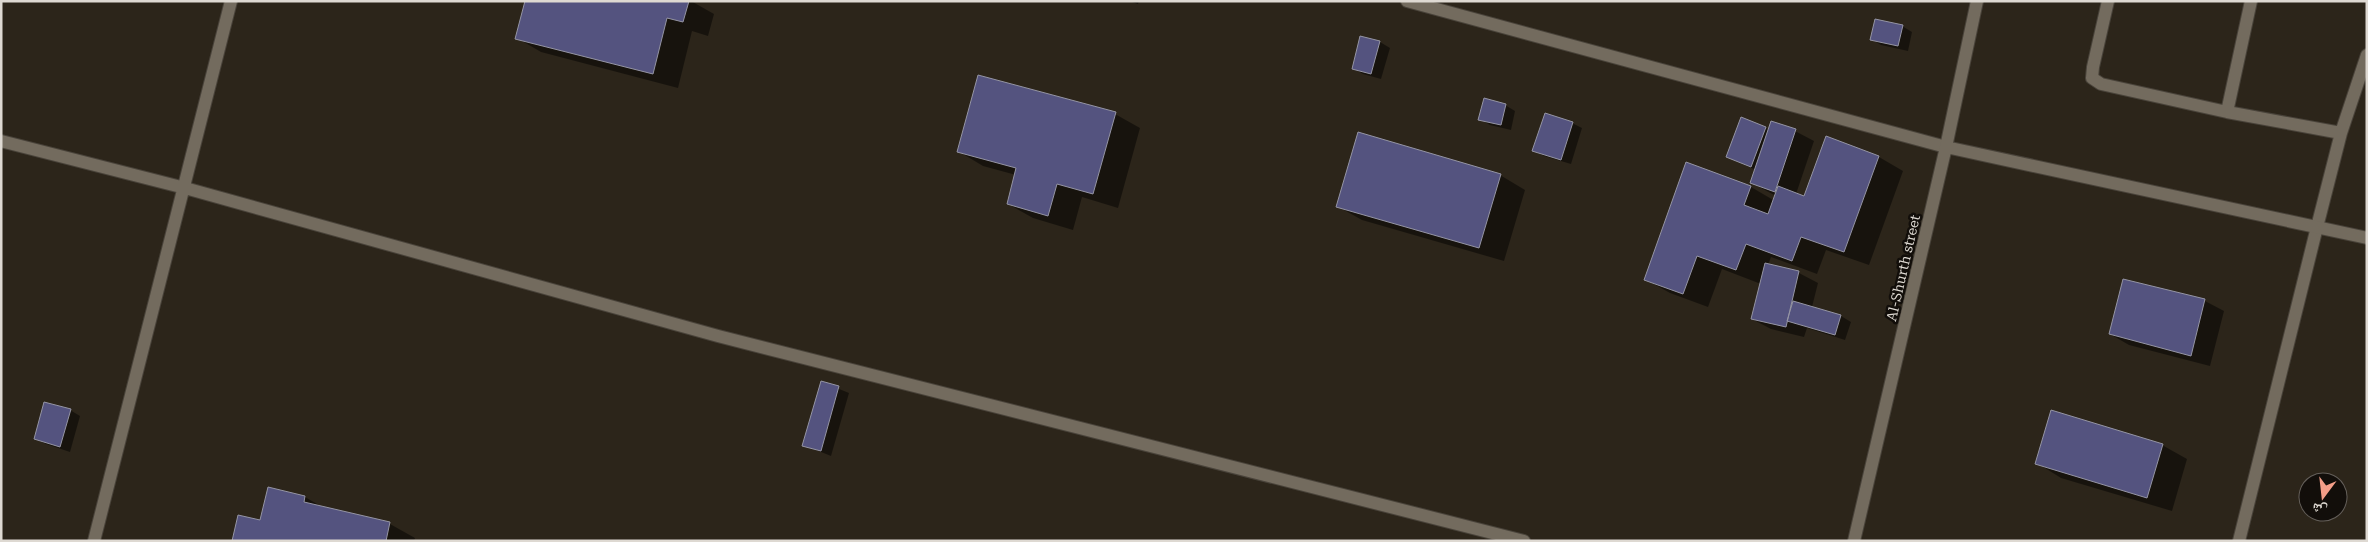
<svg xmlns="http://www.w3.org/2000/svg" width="2368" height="542" viewBox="0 0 2368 542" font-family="'Roboto Serif','Noto Naskh Arabic',serif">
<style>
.shadow{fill:#0007}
.building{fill:#54537f;stroke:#9595a4}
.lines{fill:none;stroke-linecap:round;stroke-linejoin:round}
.service-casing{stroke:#49433a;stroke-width:14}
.minor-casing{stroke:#49433a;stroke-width:14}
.tertiary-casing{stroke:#49433a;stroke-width:14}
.service{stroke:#736b5e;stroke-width:12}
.minor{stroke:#736b5e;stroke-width:12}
.tertiary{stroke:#736b5e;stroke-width:12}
.labels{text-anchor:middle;stroke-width:5;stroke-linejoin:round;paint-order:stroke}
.street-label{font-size:14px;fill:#ded9d2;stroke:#120e0a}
</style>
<rect width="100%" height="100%" fill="#2c251a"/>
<path class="shadow" d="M526,1H691L714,14L708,36L692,31L678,88L541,52L517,38Z
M1129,1H1139L1138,4Z
M1902,26L1912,32L1908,51L1881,45L1871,39Z
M1360,38L1380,42L1390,48L1381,79L1363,74L1353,68Z
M1505,105L1515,111L1511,130L1490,125L1480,119Z
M1115,114L1140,128L1118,208L1082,197L1073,230L1033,218L1008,204L1016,175L983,166L958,151Z
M1572,123L1582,128L1571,164L1544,156L1534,151Z
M1765,128L1769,130L1795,131L1814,141L1796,194L1805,197L1879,157L1903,171L1869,265L1826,250L1817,274L1771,257L1768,265L1799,273L1818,283L1812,307L1841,316L1851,322L1845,340L1807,328L1804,337L1771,329L1752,319L1761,284L1722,269L1708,307L1670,293L1645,279L1751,187L1775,201L1776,196L1752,183L1756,170L1727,157Z
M1500,175L1525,190L1504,261L1362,220L1337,206Z
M2124,280L2205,301L2224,311L2210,366L2129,345L2110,334Z
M822,382L849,393L831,456L804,445Z
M70,410L80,416L70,452L46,444L36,439Z
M2162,445L2187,459L2172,511L2061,478L2037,463Z
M305,497L324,508L390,524L415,538L414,541H234L261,522Z"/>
<path class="building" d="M525,1H689L683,22L667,18L653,74L515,39Z
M1875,19L1903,25L1898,46L1870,40Z
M1360,36L1380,41L1371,74L1352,69Z
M978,75L1116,112L1093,194L1057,184L1048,216L1007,204L1016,168L957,152Z
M1484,98L1506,104L1501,125L1478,120Z
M1545,113L1573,122L1561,160L1532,151Z
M1741,117L1766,127L1751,167L1726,157Z
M1771,121L1796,129L1775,192L1750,183Z
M1358,132L1501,174L1479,248L1336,207Z
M1826,136L1879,156L1844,252L1801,237L1792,261L1746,244L1736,270L1697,256L1683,294L1644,280L1686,162L1751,186L1744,205L1768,214L1778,186L1804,196Z
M1765,263L1799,271L1786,327L1751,319Z
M2123,279L2205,299L2191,356L2109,334Z
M1793,301L1841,315L1835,335L1787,321Z
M821,381L839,386L821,451L802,446Z
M44,402L71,409L60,447L34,439Z
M2051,410L2163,444L2147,498L2035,464Z
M268,487L305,496L304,502L390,522L386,541H232L238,515L260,520Z"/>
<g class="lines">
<g class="service-casing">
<path id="service" d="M2108,1L2093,67L2092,78L2101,84L2227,112L2341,133
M2227,112L2251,1
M2317,227L2341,133L2367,55"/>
</g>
<g class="minor-casing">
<path id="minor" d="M1407,1L1946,147
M1,141L185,188L718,336L1524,541
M94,541L231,1
M2239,541L2317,227"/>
</g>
<g class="tertiary-casing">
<path id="tertiary" d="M1946,147L2367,238
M1854,541L1946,147L1977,1"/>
</g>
<use href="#service" class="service"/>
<use href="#minor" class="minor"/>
<use href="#tertiary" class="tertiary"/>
</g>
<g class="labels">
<g class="street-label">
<text transform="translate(1903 268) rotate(-77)" y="5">Al-Shurth street</text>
</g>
</g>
<rect width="2368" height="542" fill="none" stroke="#ded9d2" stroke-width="5"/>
<g transform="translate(2323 497) rotate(195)"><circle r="24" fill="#120e0a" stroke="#645f5a"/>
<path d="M0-4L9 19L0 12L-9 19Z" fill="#f49e88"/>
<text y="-8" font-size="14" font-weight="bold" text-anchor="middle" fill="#ded9d2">ش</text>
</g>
</svg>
